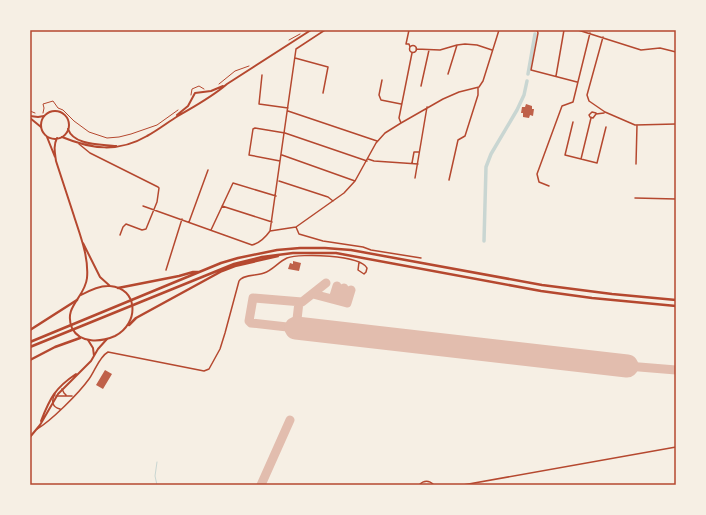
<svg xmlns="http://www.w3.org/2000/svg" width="706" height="515" viewBox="0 0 706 515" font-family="'Sofia Sans Condensed',sans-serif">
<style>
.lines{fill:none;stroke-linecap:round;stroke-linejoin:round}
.stream{stroke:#c9d6d2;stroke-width:1}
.canal{stroke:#c9d6d2;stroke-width:3.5}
.taxiway{stroke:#e2bdae;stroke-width:9}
.runway{stroke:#e2bdae;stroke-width:23}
.building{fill:#bf614a}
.path{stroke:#b5482f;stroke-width:1}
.minor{stroke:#b5482f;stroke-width:1.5}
.tertiary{stroke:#b5482f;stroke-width:2}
.secondary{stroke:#b5482f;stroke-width:2}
.trunk{stroke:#b5482f;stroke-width:2.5}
.neatline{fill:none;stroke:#b5482f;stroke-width:1.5}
</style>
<rect width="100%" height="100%" fill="#f6efe4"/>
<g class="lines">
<path class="stream" d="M157,485L155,476L157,462"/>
<path class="canal" d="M528,74L535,34
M484,241L486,167L491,154L517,110L524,95L527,81"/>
<path class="taxiway" d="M313,294L347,303L351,290
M333,299L337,286
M340,301L344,288
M299,302L296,328L251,323L249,321L253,298L302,302L326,283
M627,366L676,370
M261,485L290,420"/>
<path class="runway" d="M296,328L627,366"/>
</g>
<path class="building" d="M526,104L532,106V109H534L533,116L530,115L529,118L523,117V113H521L522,107H525Z
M293,261L301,263L299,271L288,269L290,263L293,264Z
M105,370L112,374L103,389L96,385Z"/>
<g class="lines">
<path class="path" d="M289,40L300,34
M219,84L235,71L249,66
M191,95L192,89L199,86L204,89
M30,111L35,113
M43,113L44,108L43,104L53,101L58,108L63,110L74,121L89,132L107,138L119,137L131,134L157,125L178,110"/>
<path class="minor" d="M409,30L406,44H409L410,47
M517,30H526
M537,30L538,33L531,70L577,82
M578,30L641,50L660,48L676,52
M603,37L587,95L589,101L605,112L635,125L676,124
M409.5 49a3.5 3.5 0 1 1 7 0a3.5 3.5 0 1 1-7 0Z
M416,49L440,50L457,45L465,44L477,45L492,50
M295,58L328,67L323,93
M448,74L457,45
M262,75L259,104L288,108
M556,76L564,30
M382,80L379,95L381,100L401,104
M421,86L429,50
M288,111L377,141
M596,114L593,118L590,117L589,115L592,112L596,113V114L604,113
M573,122L565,155L597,163L606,127
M401,123L399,118L412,53
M79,144L90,153L158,187L159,188L157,202L146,229L142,230L126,224L123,227L120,235
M282,155L355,181
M368,159L374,161L418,164
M581,159L591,118
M280,161L249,155L253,129L255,128L285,133L367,161
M412,163L414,152H419
M636,164L637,125
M415,178L427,107
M449,180L458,140L465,136L478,95V88
M279,181L328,197L333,201
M549,186L539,182L537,174L562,106L573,102L590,33
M635,198L676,199
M143,206L252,245C260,243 265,238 270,231L296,227L344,193L355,181L376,143L385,133L401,123L443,99L459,92L479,87L483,81L499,30
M222,206L272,222
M189,222L208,170
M296,227L299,234L323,241L363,247L371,250L421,258
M211,230L233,183L276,196
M270,231L296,49L325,30
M166,270L182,219
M62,389L64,393L66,395
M55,394C51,401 52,407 60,409
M56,396H72
M37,429C51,421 79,393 89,379C95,371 99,357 108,352L199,370L204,371L209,369L220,349L225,333L239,281C243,274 257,276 264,273C273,270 278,262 287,258C301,253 360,255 367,268L366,272L364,274L358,270L359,262
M419,485C424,480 429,480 434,485
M463,485L676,447"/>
<path class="tertiary" d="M227,84L311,30
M177,115L188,106L195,93L211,91L223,86
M30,116L38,117L44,116
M30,118L41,127
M68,129C74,146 101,144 116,146
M62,137C91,149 118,153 147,136C158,130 168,122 178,116C195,106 212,97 227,84
M88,340L93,348L94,356
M41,421C50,398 55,388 76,374
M30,437L40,425L58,394L91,361L98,349L107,339"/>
<path class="secondary" d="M41 125a14 14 0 1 1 28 0a14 14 0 1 1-28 0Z
M47,137L55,157
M57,138C53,146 55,153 56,161C62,179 68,198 74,216C80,235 89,257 87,278C85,298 63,306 72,328C80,344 101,342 115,336C140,323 138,288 110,286C100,285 90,290 81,295
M83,243L100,277L110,286"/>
<path class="trunk" d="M118,288L179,276L193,272H198
M129,325L136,318L222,271L235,266L278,256
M30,330L77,300
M30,342L221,263L238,258L277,250L300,248H325L351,250L542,285L612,294L676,300
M30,347L234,264L262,257L293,253H336L541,291L592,298L676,306
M30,360L55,347L80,338"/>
</g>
<rect width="706" height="515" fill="none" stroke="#f6efe4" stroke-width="62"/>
<rect x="31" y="31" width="644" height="453" class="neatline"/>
</svg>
